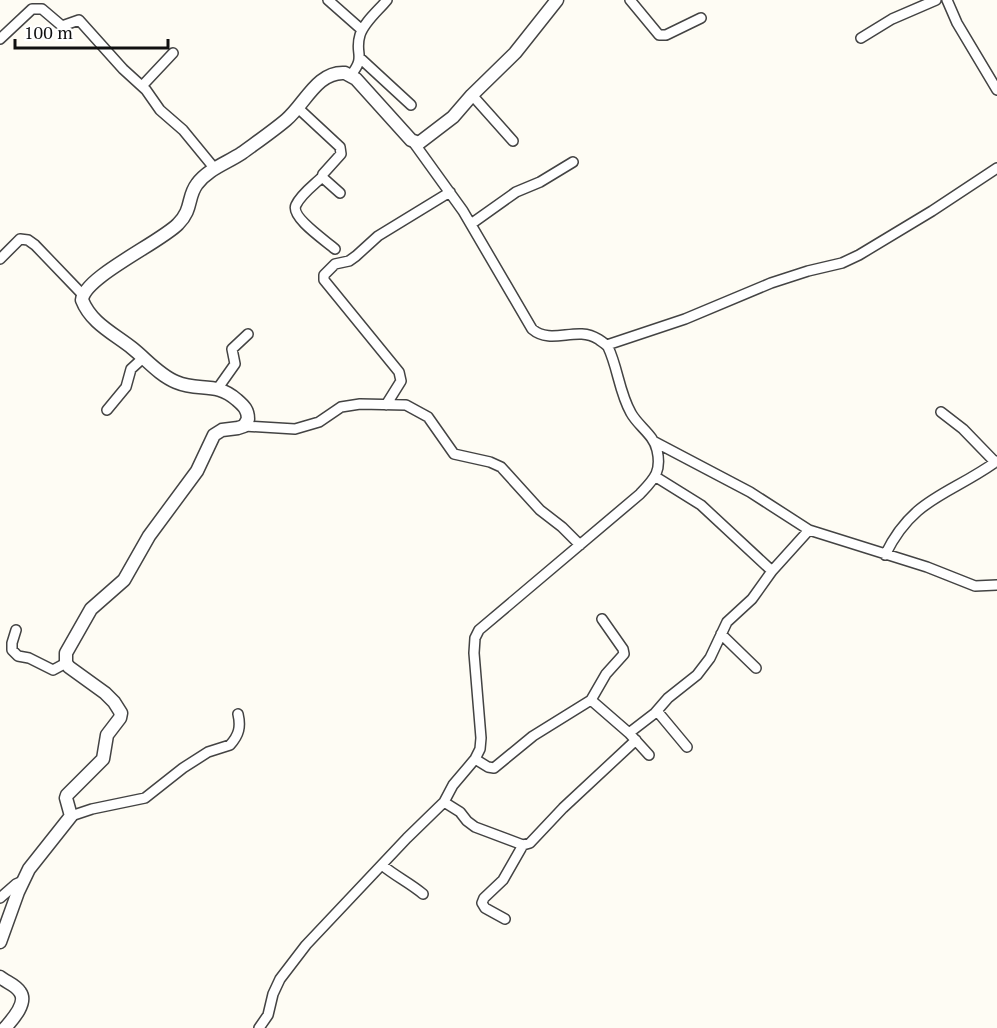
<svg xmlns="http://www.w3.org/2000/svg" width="997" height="1028" viewBox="0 0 997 1028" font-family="'PT Serif',serif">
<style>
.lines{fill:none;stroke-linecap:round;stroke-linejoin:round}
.minor-casing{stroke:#434343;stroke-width:12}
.tertiary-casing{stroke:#434343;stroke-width:15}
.minor{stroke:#fff;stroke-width:9}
.tertiary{stroke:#fff;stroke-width:12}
</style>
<rect width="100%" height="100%" fill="#fefcf4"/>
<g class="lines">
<g class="minor-casing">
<path id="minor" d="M328,0L362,30
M630,0L659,35H666L701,18
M947,0L957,23L997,90
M861,38L892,19L936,0
M0,39L32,9H42L62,26L79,20L123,69L146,90L160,110L183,130L215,169
M360,58L411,105
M350,76C367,56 354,54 360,35C364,22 379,10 387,0
M142,86L173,53
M472,95L513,141
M298,108L340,147L341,154L323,174L322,177L340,193
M322,177C314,185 301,194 296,205C290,217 326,241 335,249
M471,224L516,192L540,182L573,162
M0,259L20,239L28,240L35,245L83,295
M607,345L685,319L771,283L808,271L842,263L859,255L932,211L997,168
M218,388L235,364L232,349L248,334
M386,405L401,381L399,372L324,280V275L335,264L349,261L356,256L378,236L450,192
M107,410L126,387L131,369L143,358
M941,412L963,429L995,462
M244,426L295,429L319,422L341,407L360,404L406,405L428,417L454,454L490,462L501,467L540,510L562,527L580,545
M655,442L750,492L809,530L927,567L975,586L997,585
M656,477L701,505L772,571
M885,555C913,497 950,495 997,461
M16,630L12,643V650L18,656L29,658L53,670L66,663
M721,634L756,668
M591,700L606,674L624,654L623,649L602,619
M657,711L687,747
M629,733L655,713L668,698L697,675L710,658L727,622L752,599L772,571L809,530
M475,759L488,767L494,768L533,736L591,700L629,733L649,755
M444,802L460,812L467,821L475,827L523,845L530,843L563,808L636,740
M71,816L92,809L145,798L183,768L208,752L230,745C239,735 241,727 238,714
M382,865C395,876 410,883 423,894
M0,898L16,884L23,881
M505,919L485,908L482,903L484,898L503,880L523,845
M259,1028L268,1015L273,994L280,979L306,945L407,838L444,802L453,785L475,759L480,749L481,738L474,653L475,638L479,630L640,494C654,479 662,472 657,450C654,435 638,426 631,413C619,392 618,368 608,347C606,344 601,341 598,339C576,325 552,346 532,329L463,211L414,143"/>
</g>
<g class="tertiary-casing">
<path id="tertiary" d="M0,942L18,892L29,869L71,816L66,798L67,795L103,759L107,735L120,718L121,713L114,702L105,693L69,667L66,663V653L91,609L124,580L149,536L197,471L214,435L222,430L238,428L244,426L248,419C248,410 244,406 237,400C216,381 199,392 176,382C159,375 146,359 132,348C113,333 91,323 82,300C84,277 161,242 178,224C193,209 187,197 197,184C208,169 227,163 242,153C257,142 273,131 286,120C305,104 317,71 345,73L356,79L411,140L419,143L453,117L472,95L515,53L557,0
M0,977C6,982 16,985 20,992C28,1003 12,1020 5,1028"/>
</g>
<use href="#minor" class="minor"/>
<use href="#tertiary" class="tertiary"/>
</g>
<path d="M15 39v9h153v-9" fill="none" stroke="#101010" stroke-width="3"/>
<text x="24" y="39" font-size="18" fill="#101010" stroke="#ffffff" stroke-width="4.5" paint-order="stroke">100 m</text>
</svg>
